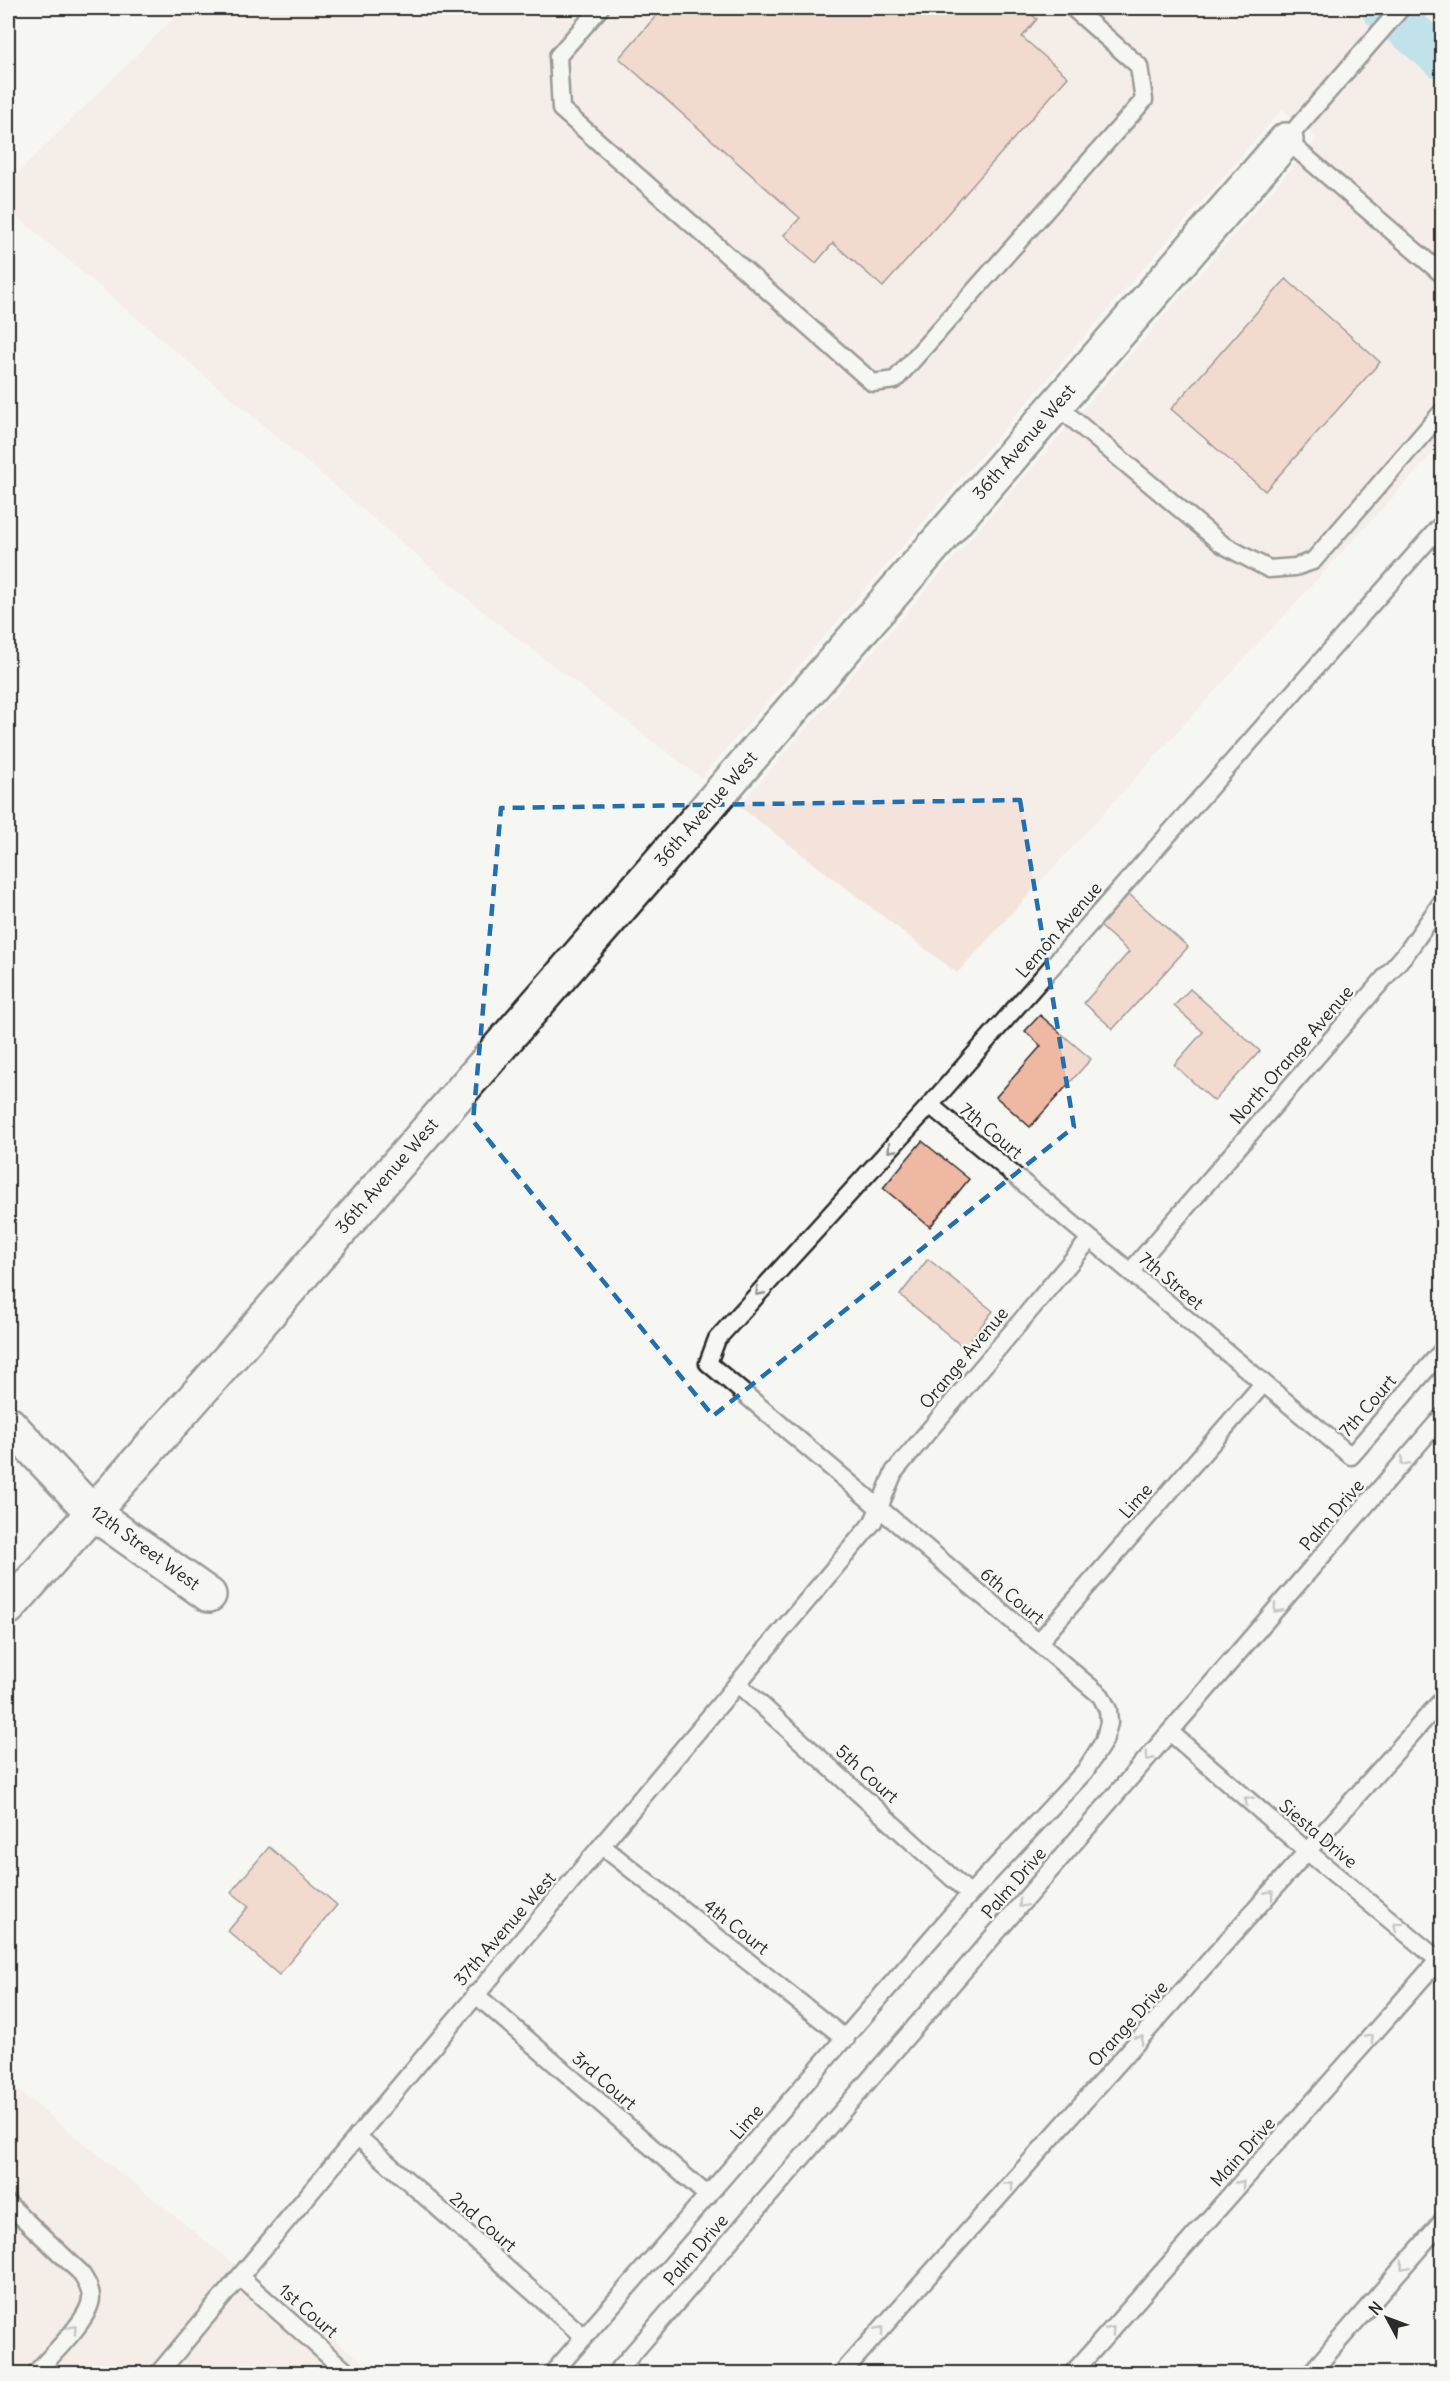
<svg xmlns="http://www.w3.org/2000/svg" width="1450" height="2381" viewBox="0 0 1450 2381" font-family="Delius,sans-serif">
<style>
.built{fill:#f4e3da}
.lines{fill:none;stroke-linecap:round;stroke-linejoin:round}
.canal{stroke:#81c9e2;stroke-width:42}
.building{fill:#efb8a3;stroke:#2b2b2b;stroke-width:1.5}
.lane-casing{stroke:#2b2b2b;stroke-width:21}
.street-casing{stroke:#2b2b2b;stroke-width:38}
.lane{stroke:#f6f6f2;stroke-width:16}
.street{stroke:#f6f6f2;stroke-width:33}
.oneway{stroke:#90908e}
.marked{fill:none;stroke:#1f6fb2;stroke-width:4.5;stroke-dasharray:12 8;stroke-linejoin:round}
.labels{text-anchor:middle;stroke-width:5;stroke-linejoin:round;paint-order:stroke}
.street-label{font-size:18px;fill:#2b2b2b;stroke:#f6f6f2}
</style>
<rect width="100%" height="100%" fill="#f6f6f2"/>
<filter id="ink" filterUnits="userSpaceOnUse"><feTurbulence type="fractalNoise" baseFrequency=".0167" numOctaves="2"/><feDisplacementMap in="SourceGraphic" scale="12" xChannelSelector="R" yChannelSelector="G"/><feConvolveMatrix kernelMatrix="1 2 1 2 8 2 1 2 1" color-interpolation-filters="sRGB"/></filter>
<g filter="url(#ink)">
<path class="built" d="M184,8H1442V443L957,973L739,806L1317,139L1282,109L701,778L492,619L8,209V183Z
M8,2082L224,2256L377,2373H8Z"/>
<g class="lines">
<path class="canal" d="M1382,8L1442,58"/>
</g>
<path class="building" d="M663,8H1023L1037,19L1022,37L1068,77L883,287L833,243L816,263L784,235L800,218L619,58Z
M1286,279L1380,362L1265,491L1171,409Z
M1129,894L1188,947L1113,1029L1084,1003L1129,952L1100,926Z
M1190,989L1260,1051L1214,1101L1174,1065L1203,1032L1174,1006Z
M1040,1015L1091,1059L1030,1127L996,1097L1041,1046L1025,1031Z
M922,1141L969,1179L930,1227L883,1188Z
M928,1259L993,1311L964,1348L900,1295Z
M269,1847L337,1905L279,1975L228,1931L249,1906L231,1892Z"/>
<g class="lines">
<g class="lane-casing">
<path id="lane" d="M600,8L558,56L561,109L873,383L895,380L1144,100L1139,66L1073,8
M1401,8L1286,140L1442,274
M1056,405L1222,544L1242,555L1269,569L1295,567L1313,561L1442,412
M930,1105L1351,1456L1442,1351
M1130,1272L1407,952L1442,902
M1038,1643L1263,1384
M738,1684L970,1894
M1170,1732L1308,1852L1442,1963
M602,1846L846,2039
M475,1994L708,2196
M357,2136L584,2337
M8,2204L80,2272C85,2280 91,2288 91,2298C90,2320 50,2356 35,2374
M240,2277L349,2374
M158,2374L873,1522L894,1472L1090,1239
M552,2374L970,1894L1085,1771L1104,1741L1109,1723L1108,1710L1101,1696L708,1363L717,1339L930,1105L1442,524
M615,2374L1442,1417
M841,2374L1442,1700
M1072,2374L1442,1956
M1310,2374L1442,2222"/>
</g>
<g class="street-casing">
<path id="street" d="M8,1423L93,1513L209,1595
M8,1608L235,1352L1286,140"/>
</g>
<use href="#lane" class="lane"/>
<use href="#street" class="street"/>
</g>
<defs><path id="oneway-chevron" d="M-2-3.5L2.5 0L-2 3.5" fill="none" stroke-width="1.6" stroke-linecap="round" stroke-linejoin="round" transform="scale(1.5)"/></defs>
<g class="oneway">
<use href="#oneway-chevron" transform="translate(891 1149) rotate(132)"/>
<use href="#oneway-chevron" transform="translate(759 1292) rotate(132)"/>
<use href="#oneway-chevron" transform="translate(1404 1462) rotate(131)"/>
<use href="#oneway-chevron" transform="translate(1277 1609) rotate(131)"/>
<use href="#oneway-chevron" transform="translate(1149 1757) rotate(131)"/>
<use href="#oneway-chevron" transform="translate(1248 1800) rotate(-139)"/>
<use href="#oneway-chevron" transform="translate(1270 1894) rotate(-48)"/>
<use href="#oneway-chevron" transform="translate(1022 1904) rotate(131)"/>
<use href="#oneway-chevron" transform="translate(1397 1926) rotate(-140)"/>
<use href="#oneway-chevron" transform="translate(1370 2038) rotate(-48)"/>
<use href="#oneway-chevron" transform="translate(1140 2039) rotate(-48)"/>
<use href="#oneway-chevron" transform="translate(1241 2184) rotate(-48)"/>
<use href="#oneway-chevron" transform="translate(1010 2185) rotate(-48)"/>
<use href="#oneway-chevron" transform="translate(1404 2266) rotate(131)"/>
<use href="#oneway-chevron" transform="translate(73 2329) rotate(-49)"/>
<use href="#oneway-chevron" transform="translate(880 2330) rotate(-48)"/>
<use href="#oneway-chevron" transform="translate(1111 2330) rotate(-48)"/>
</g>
</g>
<path d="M0 0H1450V2381H0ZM1020,800L1074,1127L713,1416L473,1121L501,808Z" fill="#f6f6f2" fill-opacity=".55" fill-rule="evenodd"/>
<path class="marked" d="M1020,800L1074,1127L713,1416L473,1121L501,808Z"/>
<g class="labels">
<g class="street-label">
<text transform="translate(1024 442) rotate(-49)" y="6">36th Avenue West</text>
<text transform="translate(706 809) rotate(-49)" y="6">36th Avenue West</text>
<text transform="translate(1059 930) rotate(-49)" y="6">Lemon Avenue</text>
<text transform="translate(1292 1055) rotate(-49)" y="6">North Orange Avenue</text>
<text transform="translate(991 1131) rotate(40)" y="6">7th Court</text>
<text transform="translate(387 1176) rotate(-49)" y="6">36th Avenue West</text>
<text transform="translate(1171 1281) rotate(40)" y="6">7th Street</text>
<text transform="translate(964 1358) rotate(-50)" y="6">Orange Avenue</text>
<text transform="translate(1368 1406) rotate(-49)" y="6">7th Court</text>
<text transform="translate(1136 1501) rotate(-49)" y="6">Lime</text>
<text transform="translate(1332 1515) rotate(-49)" y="6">Palm Drive</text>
<text transform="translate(145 1548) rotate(36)" y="6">12th Street West</text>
<text transform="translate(1012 1596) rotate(40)" y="6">6th Court</text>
<text transform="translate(867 1774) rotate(42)" y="6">5th Court</text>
<text transform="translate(1318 1834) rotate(40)" y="6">Siesta Drive</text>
<text transform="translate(1014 1883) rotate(-49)" y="6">Palm Drive</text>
<text transform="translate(736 1927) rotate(38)" y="6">4th Court</text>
<text transform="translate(505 1929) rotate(-49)" y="6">37th Avenue West</text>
<text transform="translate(1128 2024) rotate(-48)" y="6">Orange Drive</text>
<text transform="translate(604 2081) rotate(41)" y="6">3rd Court</text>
<text transform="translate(747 2122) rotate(-49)" y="6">Lime</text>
<text transform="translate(1243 2152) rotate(-48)" y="6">Main Drive</text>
<text transform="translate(483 2222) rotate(41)" y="6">2nd Court</text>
<text transform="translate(696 2250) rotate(-49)" y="6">Palm Drive</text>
<text transform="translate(308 2311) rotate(41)" y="6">1st Court</text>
</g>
</g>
<rect width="1450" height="2381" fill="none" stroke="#f6f6f2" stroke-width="30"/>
<rect x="15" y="15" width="1420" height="2351" fill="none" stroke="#2b2b2b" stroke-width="2" filter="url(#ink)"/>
<g transform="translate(1387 2318) rotate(311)" stroke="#f6f6f2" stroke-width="4.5" paint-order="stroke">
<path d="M0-4.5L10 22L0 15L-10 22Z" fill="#2b2b2b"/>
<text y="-9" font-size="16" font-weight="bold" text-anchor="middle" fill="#2b2b2b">N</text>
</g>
</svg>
